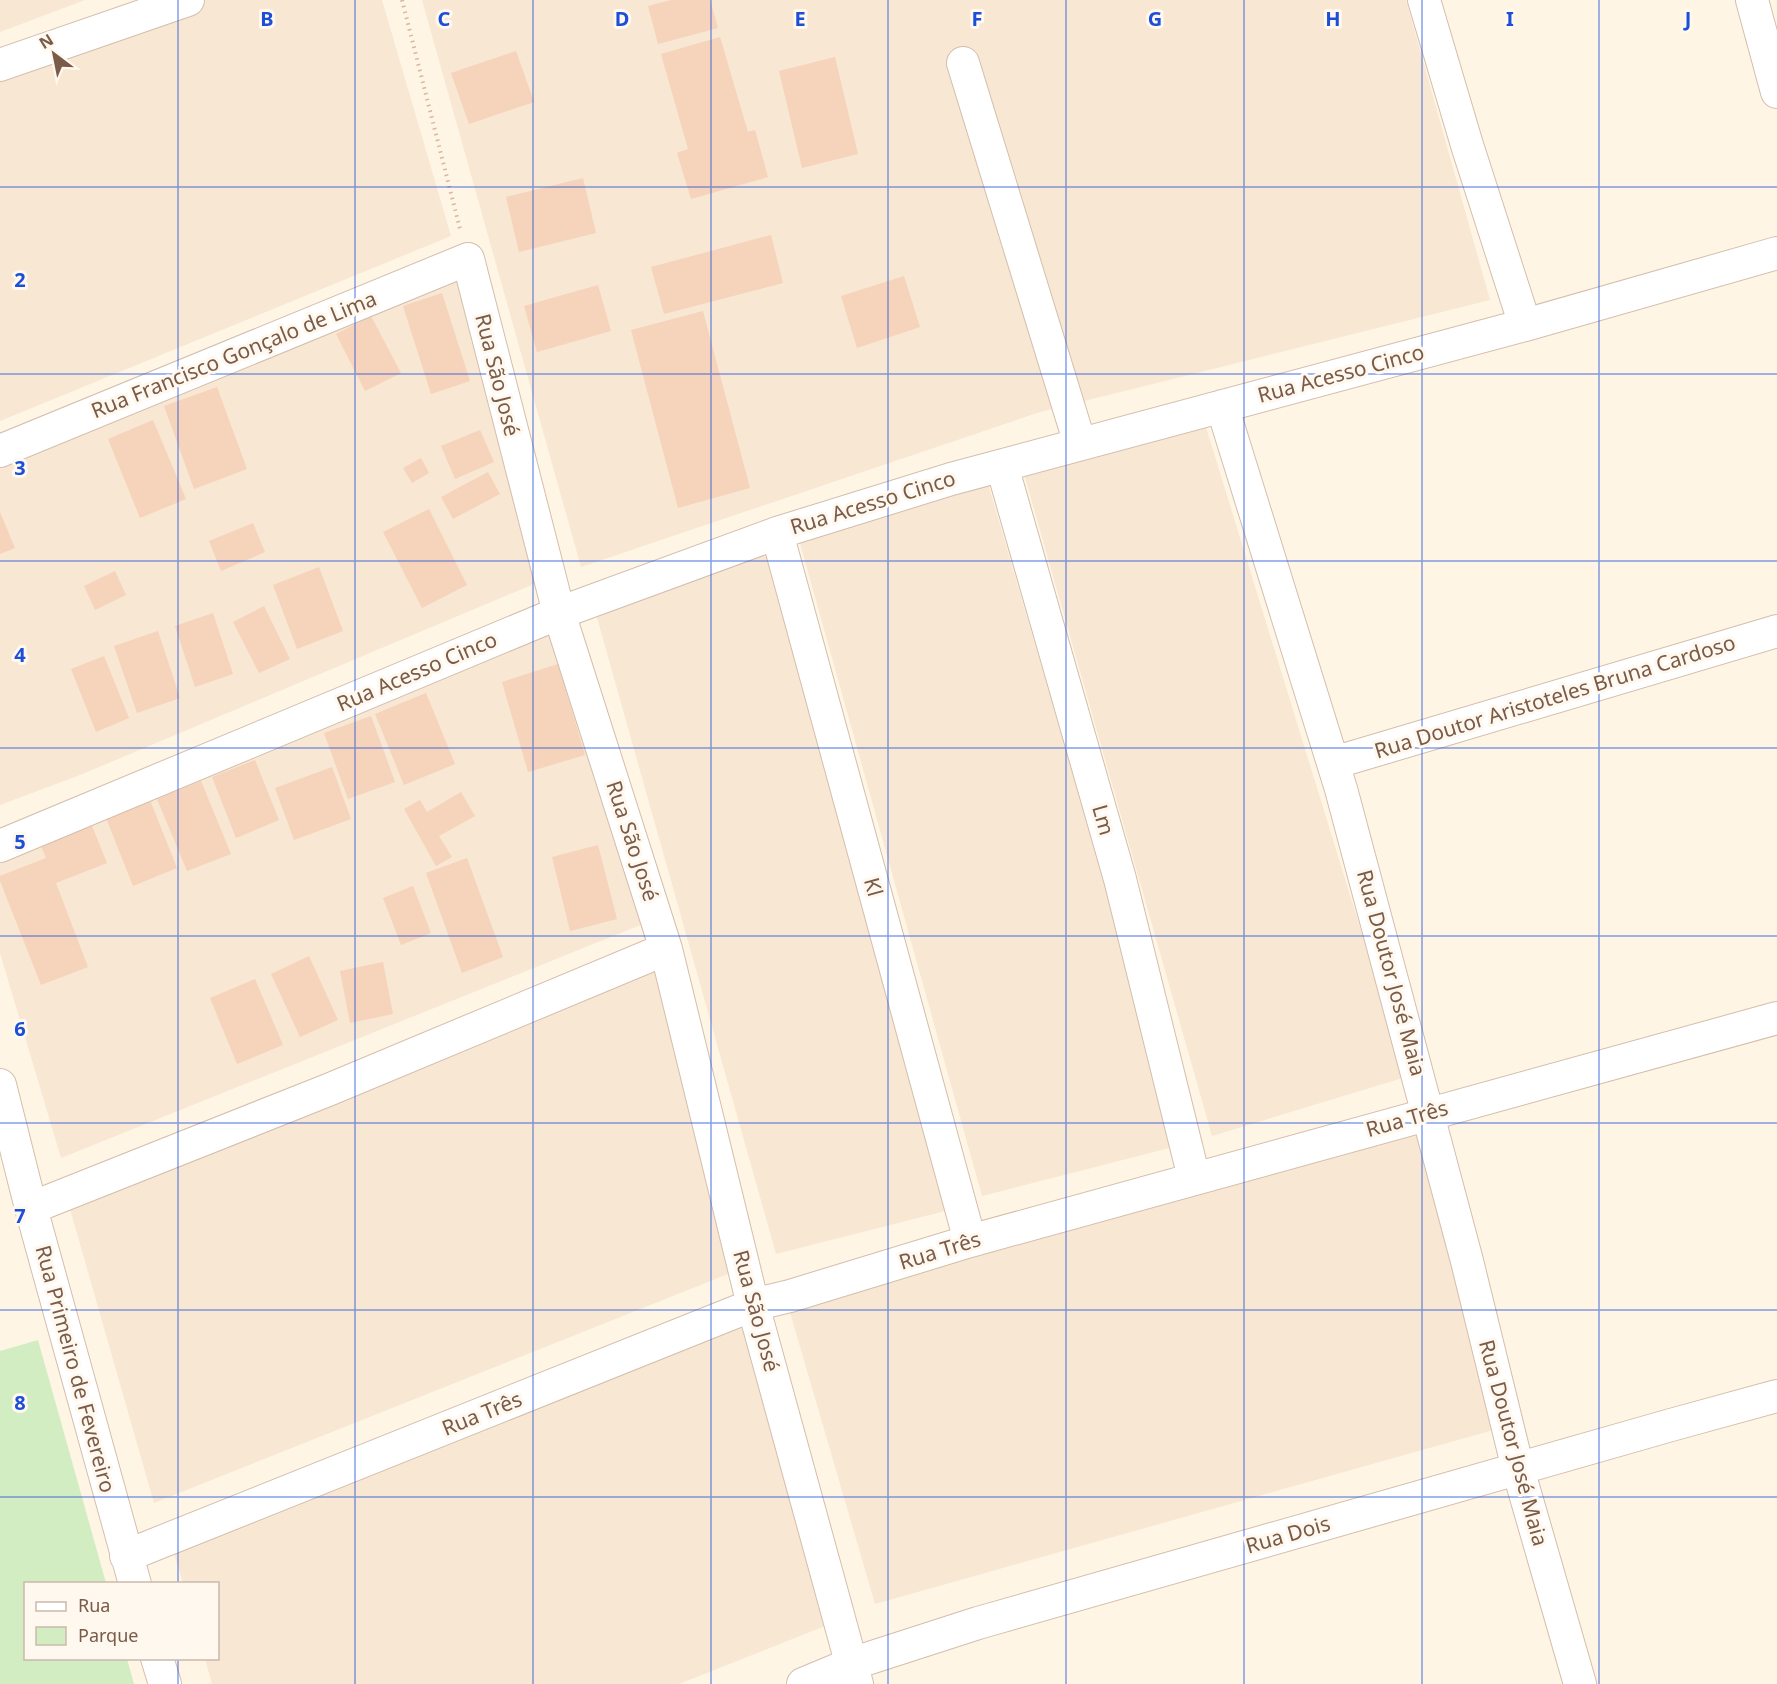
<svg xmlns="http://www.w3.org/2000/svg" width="1777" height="1684" viewBox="0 0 1777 1684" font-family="'Noto Sans',sans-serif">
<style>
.residential{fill:#f7e7d3}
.green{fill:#d3edc2}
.building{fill:#f6d3bb}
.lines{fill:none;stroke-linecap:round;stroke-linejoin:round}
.street-casing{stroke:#d4bead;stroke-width:34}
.path{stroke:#dcb69d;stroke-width:4;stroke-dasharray:1.5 4.5;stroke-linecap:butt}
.street{stroke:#fff;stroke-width:32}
.grid{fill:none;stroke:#1d4ed8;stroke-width:1.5;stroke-opacity:0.55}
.labels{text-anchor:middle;stroke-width:6;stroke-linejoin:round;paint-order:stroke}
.street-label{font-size:21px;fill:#7a5a48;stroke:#fff8ee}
.grid-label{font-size:20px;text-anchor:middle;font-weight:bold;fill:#1d4ed8;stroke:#fff8ee;stroke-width:6;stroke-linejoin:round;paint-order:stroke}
</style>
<rect width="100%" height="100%" fill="#fef5e5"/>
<path class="residential" d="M0,0H85L0,32Z
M195,0H382L451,236L0,421V71Z
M422,0H1406L1490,300L1040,412L581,567Z
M455,272L541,581L80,775L0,805V455Z
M1205,424L1406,1077L1212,1136L1024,474Z
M987,480L1181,1145L982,1196L798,536Z
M765,546L953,1209L776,1254L594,607Z
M552,614L643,924L61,1158L0,953V853Z
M654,963L738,1270L154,1503L68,1202Z
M1415,1123L1504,1427L875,1604L787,1302Z
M745,1317L835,1622L679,1684H212L205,1659L218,1658V1584L183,1583L173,1550Z"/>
<path class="green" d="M38,1340L106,1583L26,1584V1658L127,1659L134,1684H0V1351Z"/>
<path class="building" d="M671,0H710L718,28L658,44L648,6Z
M720,37L748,132L755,130L768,177L691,199L677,153L688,149L661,54Z
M516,51L534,102L469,124L451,73Z
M835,57L858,154L802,168L779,71Z
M583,178L596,233L519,252L506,197Z
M771,235L783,283L664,314L651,267Z
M904,276L920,327L857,348L841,296Z
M598,285L611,331L537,352L524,306Z
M442,293L470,381L431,394L403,306Z
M703,311L750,488L678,508L631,330Z
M371,316L401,373L365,391L336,334Z
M217,387L247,469L194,489L164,406Z
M153,420L186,499L140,518L108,439Z
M480,430L494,462L455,479L441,446Z
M421,458L429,473L412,483L403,468Z
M488,472L500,494L453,519L441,497Z
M429,509L467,585L422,608L383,532Z
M0,512L15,548L0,554Z
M253,523L265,552L221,571L209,541Z
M319,567L343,631L297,649L273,585Z
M115,571L126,595L95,610L84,586Z
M264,606L290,659L259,673L233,622Z
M213,613L233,674L195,687L175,626Z
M158,631L180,698L137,713L114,646Z
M104,656L129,718L96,732L71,669Z
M558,664L585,755L528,772L502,682Z
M426,693L455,764L404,785L375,714Z
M371,716L395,782L348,799L324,733Z
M255,760L279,820L236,838L212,777Z
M332,767L351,819L294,840L275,788Z
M201,781L231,854L187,871L157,799Z
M461,792L475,816L439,836L452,857L436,866L404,809L420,800L427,812Z
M150,800L177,868L133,886L106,818Z
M90,821L107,863L56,883L88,967L41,985L0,881V876L46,858L39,841Z
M598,845L617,919L570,931L552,857Z
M467,858L503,957L462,973L426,873Z
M413,886L431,933L401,945L383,898Z
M309,956L338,1020L300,1037L271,974Z
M383,962L393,1014L350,1023L340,971Z
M255,979L283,1045L237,1064L210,998Z"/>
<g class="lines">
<g class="street-casing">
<path id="street" d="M1424,0L1467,145L1525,325
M1752,0L1777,92
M963,63L1080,444
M0,65L188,0
M1222,406L1341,789L1467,1261L1518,1469L1580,1684
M0,451L468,259L559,613L666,949L753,1305L857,1684
M1002,466L1120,879L1194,1178
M777,533L970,1241
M1333,763L1777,631
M0,846L559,613L777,533L951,479L1525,325L1777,253
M0,1085L31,1208L135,1584
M31,1208L328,1090L666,949
M126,1556L753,1305L790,1296L970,1241L1777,1018
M157,1658L165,1684
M803,1684L851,1664L978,1623L1671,1425L1777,1396"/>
</g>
<path class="path" d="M402,0L460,229"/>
<use href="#street" class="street"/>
</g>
<path class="grid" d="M178,0V1584M355,0V1684M533,0V1684M711,0V1684M888,0V1684M1066,0V1684M1244,0V1684M1422,0V1684M1599,0V1684M0,187H1777M0,374H1777M0,561H1777M0,748H1777M0,936H1777M0,1123H1777M0,1310H1777M0,1497H1777M178,1658V1684"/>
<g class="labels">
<g class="street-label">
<text transform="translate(234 355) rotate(-22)" y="7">Rua Francisco Gonçalo de Lima</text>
<text transform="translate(1341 374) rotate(-15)" y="7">Rua Acesso Cinco</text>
<text transform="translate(497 375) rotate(76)" y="7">Rua São José</text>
<text transform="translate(873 503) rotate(-17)" y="7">Rua Acesso Cinco</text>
<text transform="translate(417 672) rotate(-23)" y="7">Rua Acesso Cinco</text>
<text transform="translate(1555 697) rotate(-17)" y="7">Rua Doutor Aristoteles Bruna Cardoso</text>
<text transform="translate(1103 820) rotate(74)" y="7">Lm</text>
<text transform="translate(632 841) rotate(72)" y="7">Rua São José</text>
<text transform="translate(873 887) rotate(75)" y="7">Kl</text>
<text transform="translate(1391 973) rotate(75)" y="7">Rua Doutor José Maia</text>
<text transform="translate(1407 1119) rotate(-16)" y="7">Rua Três</text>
<text transform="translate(940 1251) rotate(-17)" y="7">Rua Três</text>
<text transform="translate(756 1311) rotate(75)" y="7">Rua São José</text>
<text transform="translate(75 1369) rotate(75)" y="7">Rua Primeiro de Fevereiro</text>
<text transform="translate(482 1414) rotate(-22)" y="7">Rua Três</text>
<text transform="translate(1513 1443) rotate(75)" y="7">Rua Doutor José Maia</text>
<text transform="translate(1288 1535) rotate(-16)" y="7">Rua Dois</text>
</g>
</g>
<g class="grid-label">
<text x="267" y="26">B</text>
<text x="444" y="26">C</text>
<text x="622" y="26">D</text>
<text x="800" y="26">E</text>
<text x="977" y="26">F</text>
<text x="1155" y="26">G</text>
<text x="1333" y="26">H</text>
<text x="1510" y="26">I</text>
<text x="1688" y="26">J</text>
<text x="20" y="287">2</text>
<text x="20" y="475">3</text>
<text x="20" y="662">4</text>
<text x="20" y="849">5</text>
<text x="20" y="1036">6</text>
<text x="20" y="1223">7</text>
<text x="20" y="1410">8</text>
</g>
<rect x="24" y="1582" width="195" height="78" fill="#fff8ee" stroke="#cab9ac" stroke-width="1.5"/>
<rect x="36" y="1602" width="30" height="9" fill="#ffffff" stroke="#cab9ac" stroke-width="1.5"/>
<text x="78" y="1612" font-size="18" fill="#7a5a48">Rua</text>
<rect x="36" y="1627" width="30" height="18" fill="#d3edc2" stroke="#cab9ac" stroke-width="1.5"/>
<text x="78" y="1642" font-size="18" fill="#7a5a48">Parque</text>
<g transform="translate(54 54) rotate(328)" stroke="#fff8ee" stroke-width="4.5" paint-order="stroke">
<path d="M0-4.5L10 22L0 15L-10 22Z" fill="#7a5a48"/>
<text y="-9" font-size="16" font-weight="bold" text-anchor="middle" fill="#7a5a48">N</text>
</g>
</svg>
